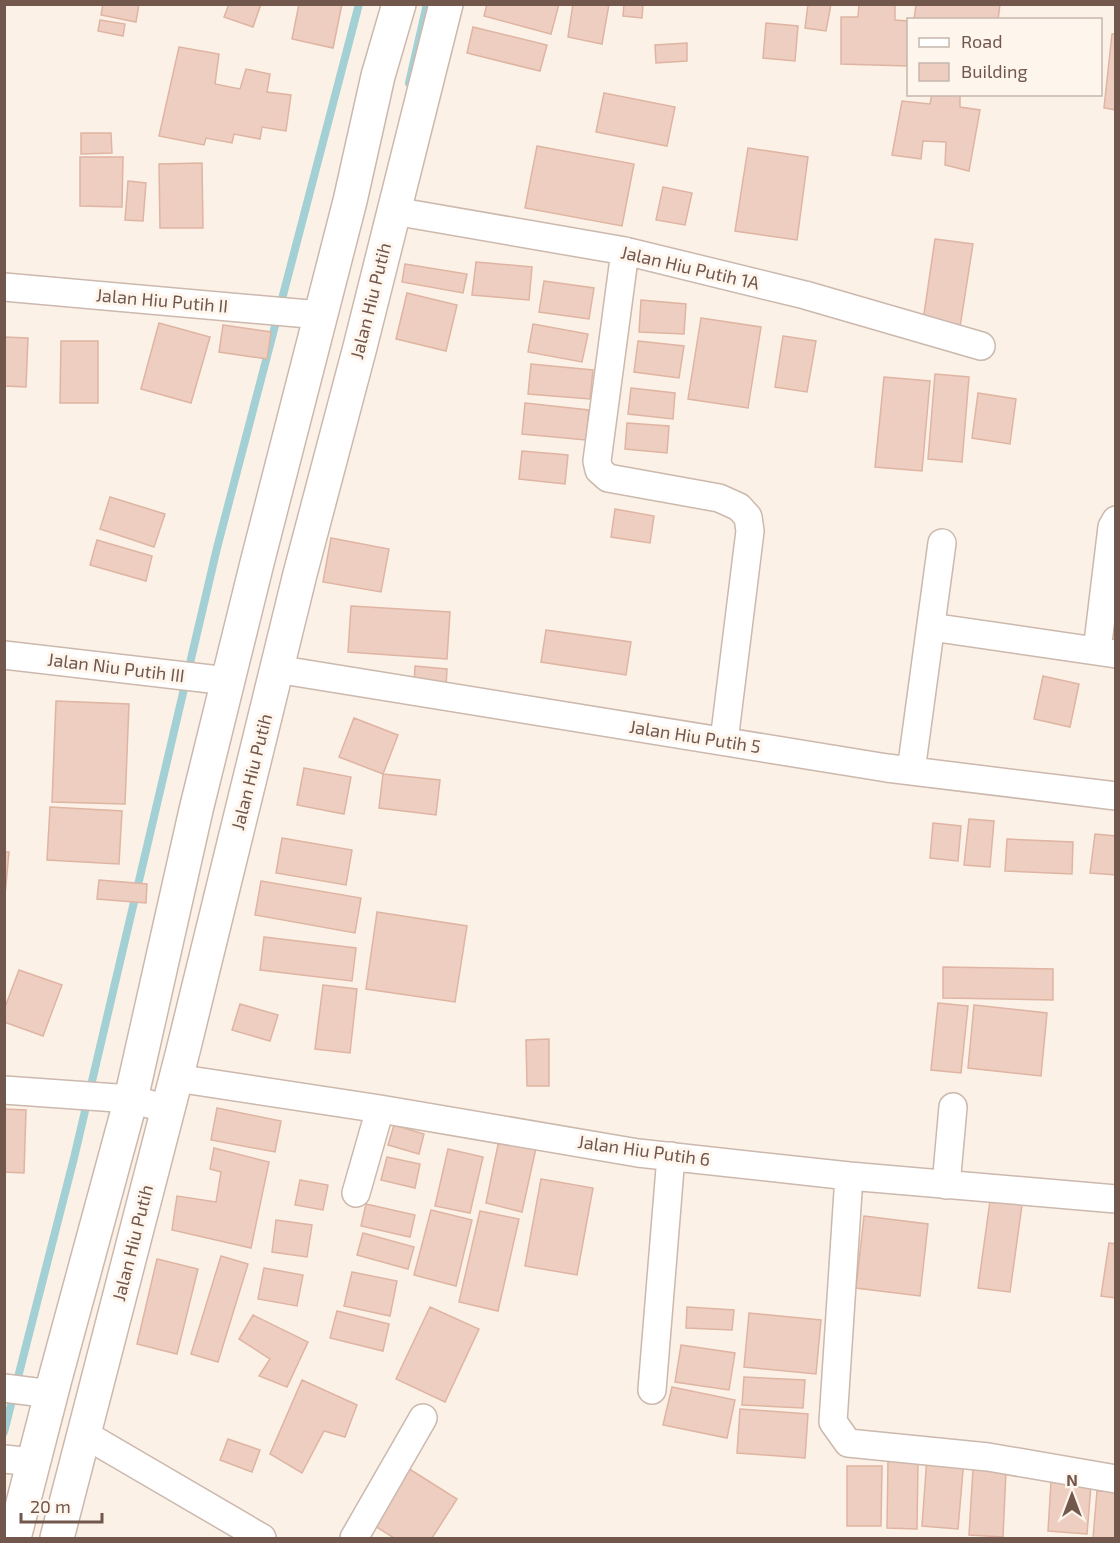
<svg xmlns="http://www.w3.org/2000/svg" width="1120" height="1543" viewBox="0 0 1120 1543" font-family="'Exo 2',sans-serif">
<style>
.lines{fill:none;stroke-linecap:round;stroke-linejoin:round}
.stream{stroke:#a3d0d4;stroke-width:8}
.building{fill:#eecec0;stroke:#dfb4a2;stroke-width:1.5}
.minor-casing{stroke:#ccb8ad;stroke-width:30}
.tertiary-casing{stroke:#ccb8ad;stroke-width:36}
.minor{stroke:#fff;stroke-width:27}
.tertiary{stroke:#fff;stroke-width:33}
.labels{text-anchor:middle;stroke-width:6;stroke-linejoin:round;paint-order:stroke}
.street-label{font-size:18px;fill:#72574d;stroke:#fef5ec}
</style>
<rect width="100%" height="100%" fill="#fbf1e6"/>
<g class="lines">
<path class="stream" d="M409,83L427,4
M4,1432L74,1158L217,548L359,4"/>
</g>
<path class="building" d="M103,4H139L136,22L101,15Z
M229,4H261L253,27L224,17Z
M299,4H342L333,48L292,39Z
M487,4H559L551,34L484,16Z
M573,4H609L602,44L568,37Z
M624,4H643L642,18L623,16Z
M808,4H831L826,31L805,28Z
M859,4H895V20L908,21L907,66L841,64V17H858Z
M916,4H1000L998,20H914Z
M100,20L125,24L123,36L98,31Z
M766,23L798,26L795,61L763,58Z
M473,27L547,45L540,71L467,53Z
M1112,34H1116V110L1104,108Z
M687,43V61L656,63L655,45Z
M179,47L219,54L215,84L240,89L246,69L270,74L267,92L291,95L286,131L262,127L260,139L234,134L232,143L206,138L204,145L159,136Z
M604,93L675,107L667,146L596,132Z
M932,94H960V107L980,110L969,171L945,165L946,142L923,141L921,159L892,155L902,101L930,104Z
M81,133H111L112,153L81,154Z
M537,146L634,164L622,226L525,208Z
M748,148L808,157L797,240L735,231Z
M80,157H123L122,207L80,206Z
M202,163L203,228H160L159,164Z
M128,181L146,183L143,221L125,220Z
M663,187L692,193L685,225L656,220Z
M935,239L973,244L960,327L923,321Z
M476,262L532,267L529,300L472,295Z
M405,264L467,274L463,293L402,282Z
M544,281L594,288L589,319L539,312Z
M407,293L457,305L446,351L396,339Z
M641,300L686,304L684,334L639,332Z
M701,318L761,327L748,408L688,399Z
M159,323L210,337L191,403L141,389Z
M533,324L588,334L582,362L528,352Z
M223,325L271,332L267,359L219,352Z
M783,336L816,341L807,392L775,387Z
M4,337L28,338L26,387L4,386Z
M61,341H98V403H60Z
M638,341L684,346L679,378L634,372Z
M531,364L593,370L590,399L528,394Z
M935,374L969,377L962,462L928,459Z
M884,377L930,381L922,471L875,467Z
M631,388L675,393L673,419L628,414Z
M978,393L1016,399L1010,444L972,438Z
M525,403L589,410L586,440L522,434Z
M627,423L669,426L667,453L625,449Z
M522,451L568,455L565,484L519,479Z
M110,497L165,514L154,547L100,529Z
M615,509L654,516L650,543L611,537Z
M331,538L389,549L381,592L323,582Z
M97,540L152,556L146,581L90,565Z
M351,606L450,612L447,659L348,652Z
M546,630L631,642L626,675L541,662Z
M415,666L447,669L446,687L414,685Z
M1043,676L1079,684L1070,727L1034,719Z
M56,701L129,704L125,804L52,802Z
M354,718L398,735L383,774L339,757Z
M304,768L351,777L344,814L297,805Z
M383,774L440,780L436,815L379,808Z
M50,807L122,811L119,864L47,860Z
M969,819L994,821L990,867L964,865Z
M933,823L961,826L958,861L930,858Z
M1095,834L1116,836V875L1090,873Z
M282,838L352,850L346,885L276,873Z
M1007,839L1073,842L1072,874L1005,871Z
M4,852H9L4,906Z
M99,880L147,884L146,903L97,899Z
M261,881L361,898L355,933L255,915Z
M377,912L467,926L455,1002L366,989Z
M264,937L356,948L352,981L260,970Z
M943,967L1053,969V1000L943,998Z
M19,970L62,985L43,1036L4,1022V1010Z
M323,985L357,989L350,1053L315,1049Z
M938,1003L968,1006L961,1073L931,1070Z
M240,1004L278,1015L270,1041L232,1030Z
M974,1005L1047,1013L1041,1076L968,1068Z
M549,1039V1086H527L526,1040Z
M217,1108L281,1121L275,1152L211,1140Z
M4,1109L26,1110L24,1173L4,1172Z
M394,1125L424,1134L419,1154L388,1145Z
M499,1140L536,1148L522,1212L486,1203Z
M214,1148L269,1162L251,1248L172,1230L177,1196L216,1202L221,1172L210,1169Z
M448,1149L483,1157L470,1213L435,1206Z
M387,1157L420,1164L415,1188L381,1180Z
M541,1179L593,1188L577,1275L525,1266Z
M300,1180L328,1185L323,1210L295,1205Z
M990,1201L1022,1205L1010,1292L978,1288Z
M366,1204L415,1215L410,1237L361,1226Z
M431,1210L472,1220L456,1286L414,1275Z
M480,1211L519,1219L498,1311L459,1302Z
M864,1216L928,1224L920,1296L856,1288Z
M276,1220L312,1225L307,1257L272,1252Z
M363,1233L414,1247L408,1269L357,1255Z
M1109,1243L1116,1244V1298L1101,1296Z
M221,1256L248,1264L218,1362L191,1354Z
M157,1259L198,1269L177,1354L137,1344Z
M264,1268L303,1275L297,1306L258,1299Z
M352,1272L397,1281L390,1316L344,1306Z
M430,1307L479,1329L445,1402L396,1379Z
M687,1307L734,1310L732,1330L686,1328Z
M337,1311L389,1324L383,1351L330,1338Z
M749,1313L821,1320L816,1374L744,1367Z
M253,1315L308,1342L287,1387L259,1376L270,1359L239,1339Z
M681,1345L735,1353L729,1390L675,1382Z
M744,1377L805,1380L803,1408L742,1405Z
M302,1380L357,1405L345,1437L324,1431L302,1473L270,1454Z
M672,1387L735,1400L727,1438L663,1425Z
M740,1409L808,1414L805,1458L737,1453Z
M228,1439L260,1450L252,1472L220,1460Z
M927,1457L964,1459L958,1529L922,1526Z
M888,1460L918,1461L917,1529L887,1528Z
M403,1465L457,1499L432,1538H394L367,1521Z
M847,1466H882L881,1526H847Z
M973,1469L1006,1471L1003,1537L969,1535Z
M1051,1482L1091,1485L1087,1534L1048,1531Z
M1097,1491L1116,1492V1538H1093Z"/>
<g class="lines">
<g class="minor-casing">
<path id="minor" d="M394,211L625,251L805,295L981,346
M625,251L597,461L599,470L608,478L719,498L739,507L748,517L750,531L724,741
M4,287L320,315
M931,627L1116,654
M1097,651L1112,527L1116,520
M4,655L228,681
M276,669L887,768L1116,796
M911,771L942,543
M176,1078L380,1109L638,1153L849,1176L1116,1199
M4,1090L131,1099L167,1109
M849,1176L833,1422L848,1443L988,1457L1116,1479
M946,1185L953,1107
M356,1193L380,1109
M4,1388L51,1394
M652,1390L671,1156
M84,1434L262,1538
M4,1459L34,1462
M354,1538L423,1418"/>
</g>
<g class="tertiary-casing">
<path id="tertiary" d="M14,1538L55,1379L131,1099L196,810L257,563L350,201L378,76L399,4
M57,1538L183,1051L300,574L360,347L446,4"/>
</g>
<use href="#minor" class="minor"/>
<use href="#tertiary" class="tertiary"/>
</g>
<g class="labels">
<g class="street-label">
<text transform="translate(690 268) rotate(13)" y="6">Jalan Hiu Putih 1A</text>
<text transform="translate(162 301) rotate(5)" y="6">Jalan Hiu Putih II</text>
<text transform="translate(371 301) rotate(-76)" y="6">Jalan Hiu Putih</text>
<text transform="translate(116 668) rotate(7)" y="6">Jalan Niu Putih III</text>
<text transform="translate(695 737) rotate(9)" y="6">Jalan Hiu Putih 5</text>
<text transform="translate(252 772) rotate(-76)" y="6">Jalan Hiu Putih</text>
<text transform="translate(644 1151) rotate(8)" y="6">Jalan Hiu Putih 6</text>
<text transform="translate(133 1243) rotate(-76)" y="6">Jalan Hiu Putih</text>
</g>
</g>
<rect width="1120" height="1543" fill="none" stroke="#72574d" stroke-width="12"/>
<rect x="907" y="18" width="195" height="78" fill="#fef5ec" stroke="#c6b6ac" stroke-width="1.5"/>
<rect x="919" y="38" width="30" height="9" fill="#ffffff" stroke="#c6b6ac" stroke-width="1.5"/>
<text x="961" y="48" font-size="18" fill="#72574d">Road</text>
<rect x="919" y="63" width="30" height="18" fill="#eecec0" stroke="#c6b6ac" stroke-width="1.5"/>
<text x="961" y="78" font-size="18" fill="#72574d">Building</text>
<g transform="translate(1072 1495)" stroke="#fef5ec" stroke-width="4.5" paint-order="stroke">
<path d="M0-4.5L10 22L0 15L-10 22Z" fill="#72574d"/>
<text y="-9" font-size="16" font-weight="bold" text-anchor="middle" fill="#72574d">N</text>
</g>
<path d="M21 1513v9h81v-9" fill="none" stroke="#72574d" stroke-width="3"/>
<text x="30" y="1513" font-size="18" fill="#72574d" stroke="#fef5ec" stroke-width="4.5" paint-order="stroke">20 m</text>
</svg>
